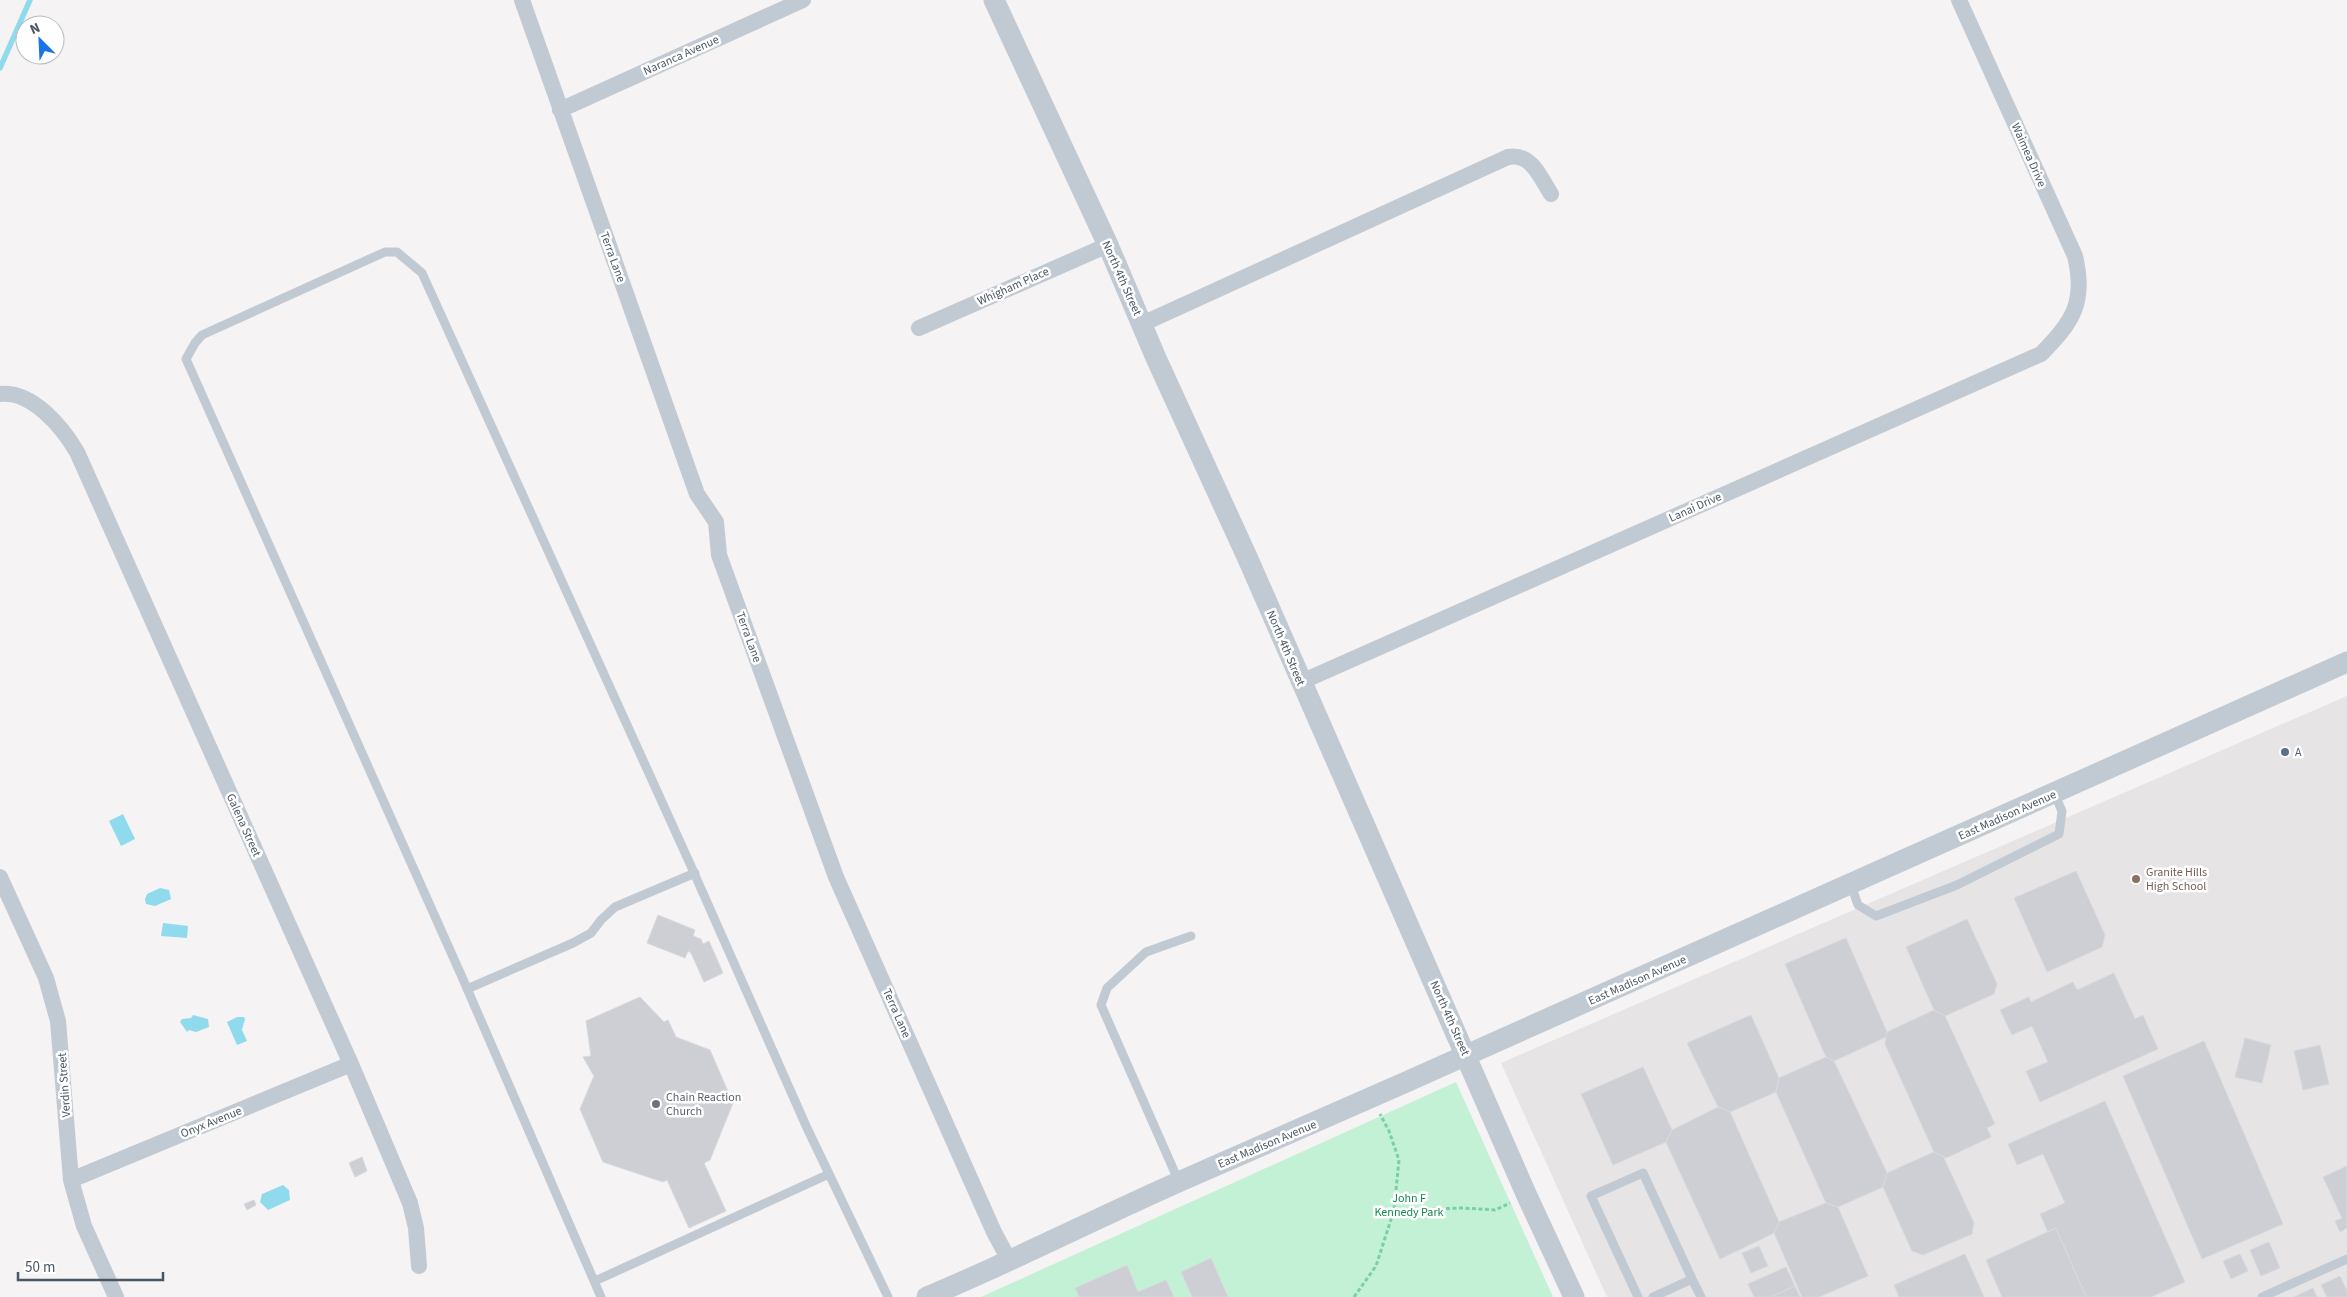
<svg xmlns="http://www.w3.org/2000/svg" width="2347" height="1297" viewBox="0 0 2347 1297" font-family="'Source Sans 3',sans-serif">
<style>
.education{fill:#e6e4e5}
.green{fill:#c3f1d5}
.water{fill:#90daee}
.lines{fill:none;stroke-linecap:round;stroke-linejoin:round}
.stream{stroke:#90daee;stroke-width:5.5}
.building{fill:#cdcfd5;stroke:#d7d9de}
.path{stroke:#7ad0a6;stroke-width:3;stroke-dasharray:4 2.5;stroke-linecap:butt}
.service{stroke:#c1cad2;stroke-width:9}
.minor{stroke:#c1cad2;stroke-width:16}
.tertiary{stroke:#c1cad2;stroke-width:21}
.service-dot{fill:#5c6f8a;stroke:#fff;stroke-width:2}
.education-dot{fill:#8d6e63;stroke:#fff;stroke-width:2}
.worship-dot{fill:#6b7280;stroke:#fff;stroke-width:2}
.labels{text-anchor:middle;stroke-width:5;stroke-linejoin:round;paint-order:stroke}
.street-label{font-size:12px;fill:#4a5661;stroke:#fff}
.service-label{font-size:12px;fill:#4e5e75;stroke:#fff;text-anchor:start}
.education-label{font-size:12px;fill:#785e54;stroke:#fff;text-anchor:start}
.worship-label{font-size:12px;fill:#5b616d;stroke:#fff;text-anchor:start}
.park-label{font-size:12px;fill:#17864f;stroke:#fff}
</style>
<rect width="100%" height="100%" fill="#f5f3f3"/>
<path class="education" d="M2347,696V1297H1607L1501,1063Z"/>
<path class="green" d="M1456,1082L1553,1297H981Z"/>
<path class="water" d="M123,814L135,839L121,846L109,821Z
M160,888L169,890L171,899L155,906L146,904L145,899L147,894Z
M163,923L188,926L187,938L161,936Z
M193,1015L208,1019L209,1027L196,1032L189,1030L187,1032L180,1022L182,1019L191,1018Z
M237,1017H244L245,1019L242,1030L247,1041L237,1045L227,1022Z
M283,1185L289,1190L290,1200L268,1210L260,1202L262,1194Z"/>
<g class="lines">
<path class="stream" d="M0,68L30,0"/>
</g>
<path class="building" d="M2076,871L2105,935L2102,947L2047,972L2014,898Z
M658,915L695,930L693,936L701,939L703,944L709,941L723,973L704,982L691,953L688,951L685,958L647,943Z
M1967,919L1997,984L1994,994L1945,1016L1934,1010L1906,947Z
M1846,938L1887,1032L1886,1037L1834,1061L1826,1057L1785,964Z
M2114,973L2135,1019L2143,1015L2158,1049L2040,1102L2026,1071L2048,1062L2032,1026L2012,1035L2000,1010L2029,997L2031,1002L2073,982L2077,990Z
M640,997L664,1022L668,1020L676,1037L710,1050L733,1103L710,1160L704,1163L726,1211L689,1228L667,1180L663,1182L603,1162L580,1109L594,1076L583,1057L591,1056L586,1021Z
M1934,1010L1945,1016L1995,1124L1987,1128L1991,1137L1946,1158L1934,1152L1885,1044L1887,1032Z
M1751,1015L1779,1078L1776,1092L1730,1112L1718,1107L1687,1043Z
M2245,1038L2271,1045L2262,1083L2235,1077Z
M2204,1041L2283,1224L2202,1259L2123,1076Z
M2320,1045L2329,1084L2303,1090L2294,1051Z
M1826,1057L1834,1061L1887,1173L1883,1187L1838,1207L1826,1203L1776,1092L1779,1078Z
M1643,1067L1672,1130L1666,1142L1613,1165L1581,1094Z
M2105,1101L2185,1282L2151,1297H2086L2056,1228L2048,1232L2040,1214L2065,1203L2043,1154L2017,1165L2008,1144Z
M1718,1107L1730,1112L1779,1222L1774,1233L1720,1259L1666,1142L1672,1130Z
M1934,1152L1943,1156L1974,1223L1972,1234L1923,1255L1912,1251L1883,1187L1887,1173Z
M362,1157L367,1171L355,1177L349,1163Z
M2347,1166V1228L2340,1232L2335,1221L2342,1218L2323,1177Z
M254,1200L256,1205L247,1210L244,1204Z
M1826,1203L1838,1207L1868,1276L1819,1297H1802L1774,1233L1779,1222Z
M2056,1228L2086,1297H2002L1986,1260Z
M2269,1242L2280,1268L2261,1276L2250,1250Z
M1759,1246L1768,1266L1751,1273L1742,1253Z
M1965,1254L1984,1297H1899L1894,1285Z
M2240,1254L2248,1271L2231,1279L2223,1261Z
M1211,1258L1228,1297H1192L1181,1272Z
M1127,1265L1138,1292L1166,1280L1174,1297H1079L1075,1288Z
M1786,1267L1795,1286L1771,1297H1754L1748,1284Z
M2340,1276L2347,1291V1297H2327L2321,1285Z
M1795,1286L1800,1297H1771Z
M2313,1288L2317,1297H2294Z"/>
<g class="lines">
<path class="path" d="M1394,1210L1463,1208L1495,1210L1510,1203
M1354,1297L1376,1266L1394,1210L1399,1160L1389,1131L1380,1114"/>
<path class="service" d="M1851,885L1858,905L1876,916L1957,885L2059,834L2062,811L2054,793
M467,989L573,943L591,933L601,920L615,907L695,873
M1179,1182L1101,1005L1107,988L1146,952L1191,936
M1692,1279L1701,1297
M595,1281L829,1174
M601,1297L462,977L186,359L195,343L202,335L385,252H397L422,273L691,866L807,1128L888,1297
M1638,1297L1591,1196L1643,1173L1692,1279L1653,1297
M2262,1297L2347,1259"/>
<path class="minor" d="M522,0L697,494L716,522L719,555L836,877L994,1232L1010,1262
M560,110L803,0
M1142,324L1508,157C1532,153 1540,177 1551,194
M919,328L1108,245
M0,394C32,390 63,428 77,452L351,1064L410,1203L416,1228L419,1266
M1301,682L2041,354C2073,322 2086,302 2075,256L1959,0
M0,877L46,978L58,1021L71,1180L84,1226L116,1297
M71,1180L351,1064"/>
<path class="tertiary" d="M994,0L1108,245L1156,358L1248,559L1527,1196L1574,1297
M927,1297C1013,1261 1097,1218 1183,1180C1572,1010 1959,836 2347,662"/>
</g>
<circle class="service-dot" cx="2285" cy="752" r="5"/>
<circle class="education-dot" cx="2136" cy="879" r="5"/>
<circle class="worship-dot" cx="656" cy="1104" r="5"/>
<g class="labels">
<g class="street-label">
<text transform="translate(681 55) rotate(-24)" y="4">Naranca Avenue</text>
<text transform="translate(2029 155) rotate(66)" y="4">Waimea Drive</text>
<text transform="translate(613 257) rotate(70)" y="4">Terra Lane</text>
<text transform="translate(1122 278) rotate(66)" y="4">North 4th Street</text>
<text transform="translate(1013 286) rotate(-24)" y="4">Whigham Place</text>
<text transform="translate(1695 507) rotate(-24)" y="4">Lanai Drive</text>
<text transform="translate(749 637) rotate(70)" y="4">Terra Lane</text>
<text transform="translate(1286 648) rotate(67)" y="4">North 4th Street</text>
<text transform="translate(2007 815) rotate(-24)" y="4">East Madison Avenue</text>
<text transform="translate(244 825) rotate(66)" y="4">Galena Street</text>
<text transform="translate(1637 980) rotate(-24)" y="4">East Madison Avenue</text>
<text transform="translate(897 1013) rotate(66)" y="4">Terra Lane</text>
<text transform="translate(1450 1018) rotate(66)" y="4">North 4th Street</text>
<text transform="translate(64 1085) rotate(-94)" y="4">Verdin Street</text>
<text transform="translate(211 1122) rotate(-22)" y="4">Onyx Avenue</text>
<text transform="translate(1267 1144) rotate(-23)" y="4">East Madison Avenue</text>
</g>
<g class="service-label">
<text x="2295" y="756">A</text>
</g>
<g class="education-label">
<text x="2146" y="876">Granite Hills<tspan x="2146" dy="14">High School</tspan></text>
</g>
<g class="worship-label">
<text x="666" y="1101">Chain Reaction<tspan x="666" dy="14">Church</tspan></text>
</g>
<g class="park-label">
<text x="1409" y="1202">John F<tspan x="1409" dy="14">Kennedy Park</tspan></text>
</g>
</g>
<g transform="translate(40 40) rotate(336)"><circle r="24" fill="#ffffff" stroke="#b7bbc0"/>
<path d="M0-4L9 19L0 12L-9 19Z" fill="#1a73e8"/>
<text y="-8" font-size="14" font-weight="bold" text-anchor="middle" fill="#4a5661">N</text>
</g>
<path d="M18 1272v8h145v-8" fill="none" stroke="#4a5661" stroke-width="2.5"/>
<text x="25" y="1272" font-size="15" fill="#4a5661" stroke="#ffffff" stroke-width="4" paint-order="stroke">50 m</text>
</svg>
